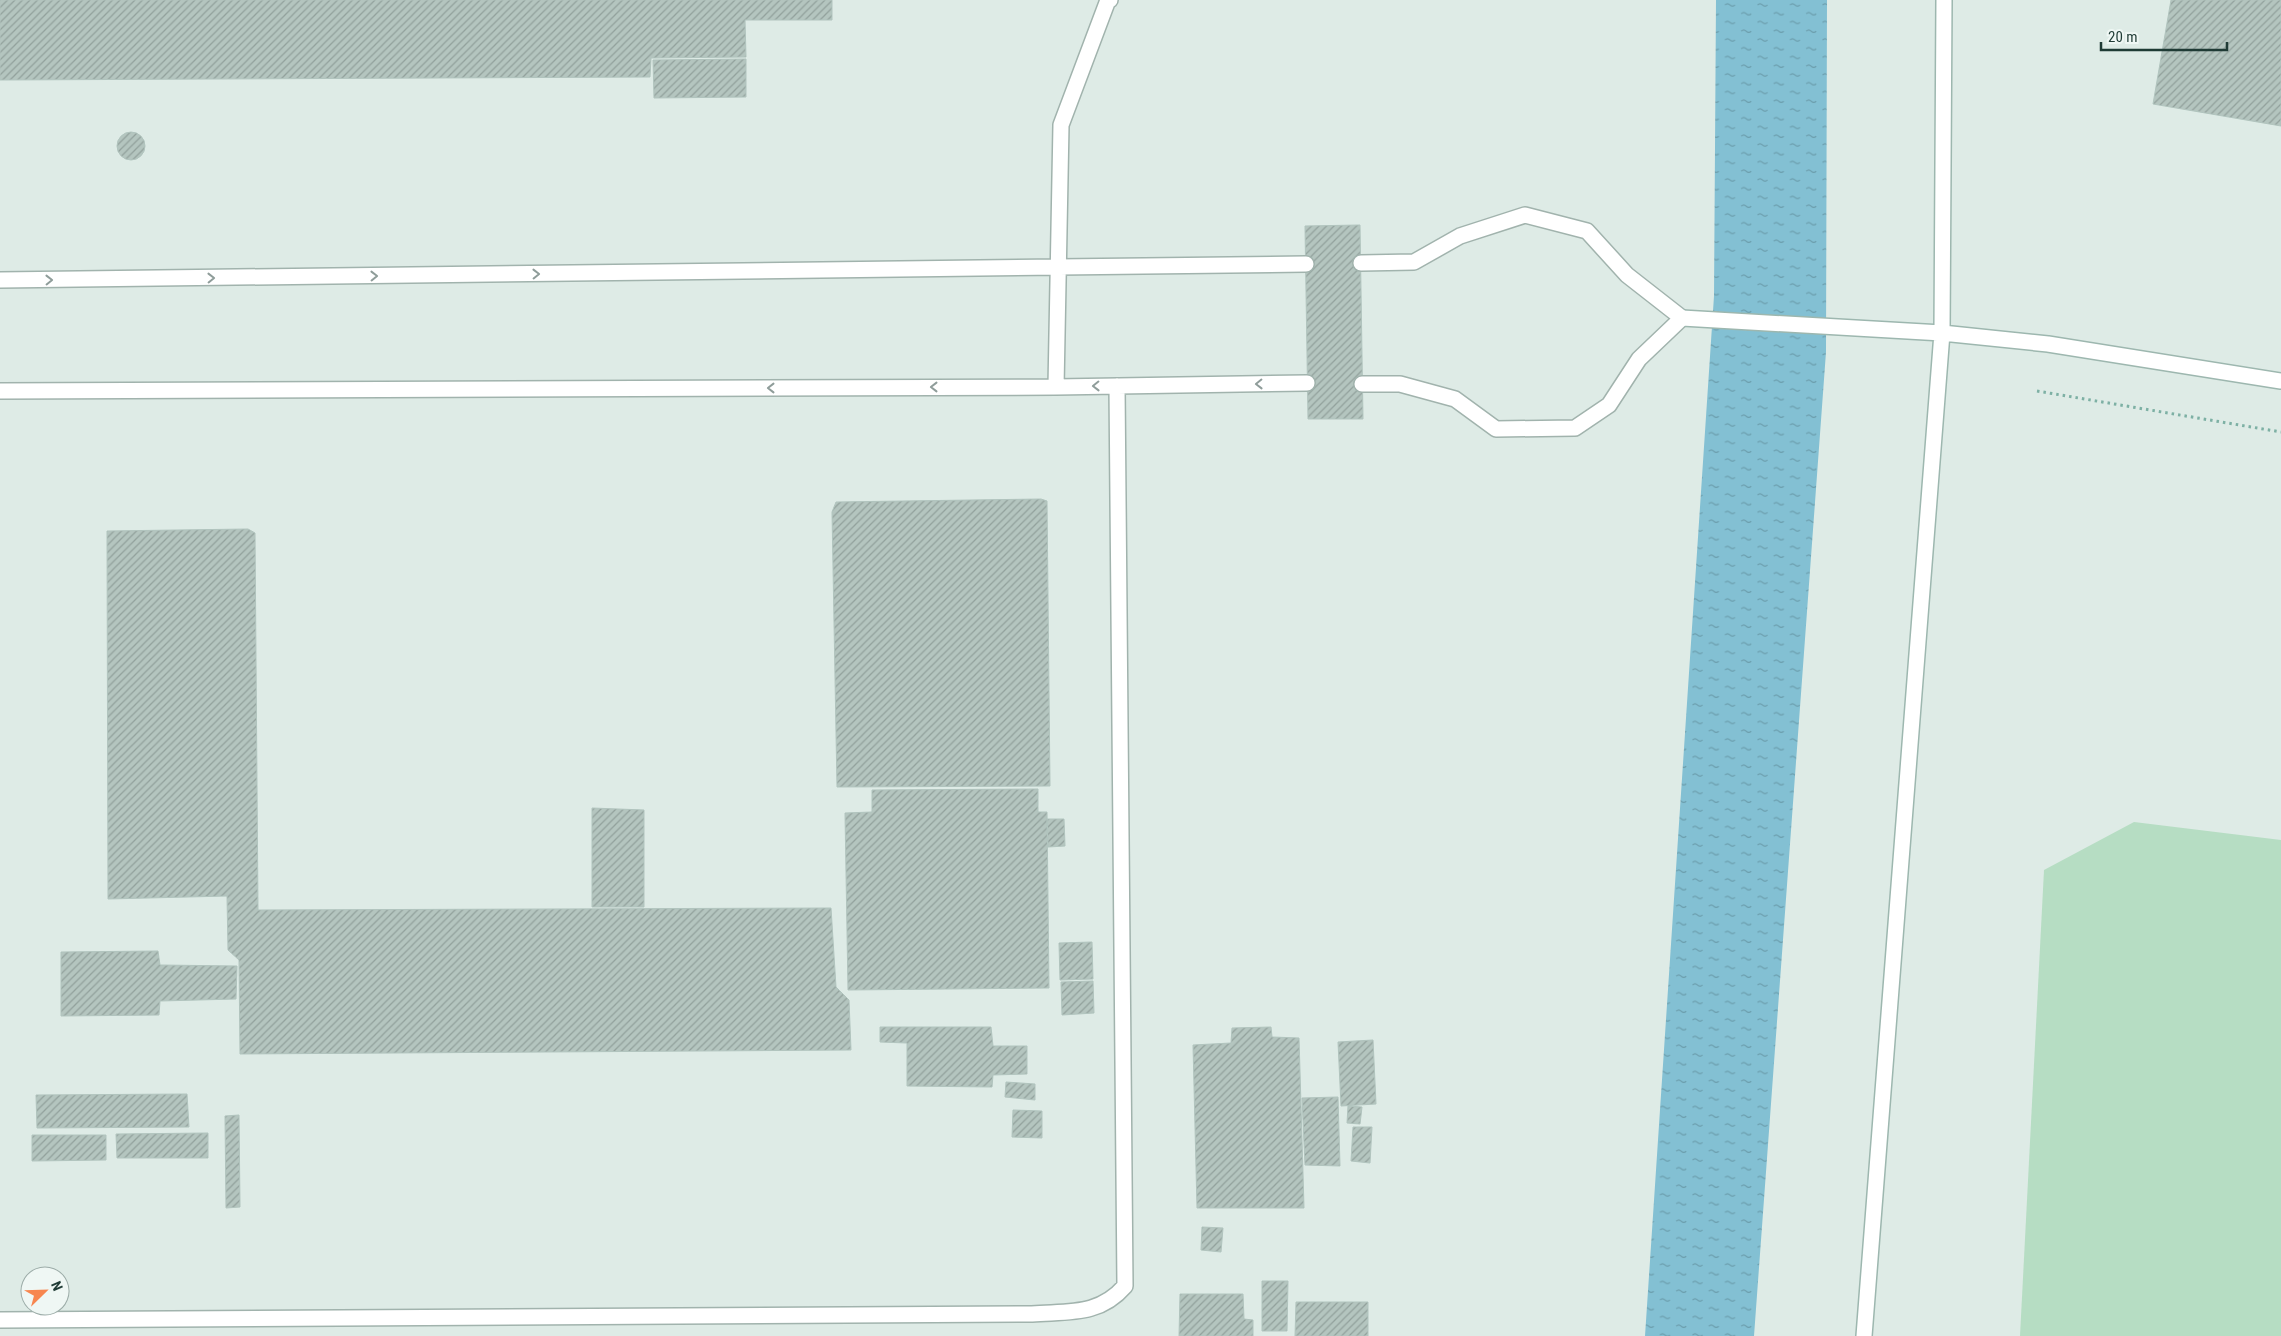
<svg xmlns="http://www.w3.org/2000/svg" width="2281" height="1336" viewBox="0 0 2281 1336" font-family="'Roboto Condensed',sans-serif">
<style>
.park{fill:#b6ddc3}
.water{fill:url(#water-ripples)}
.building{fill:url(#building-hatch);stroke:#b1c4be}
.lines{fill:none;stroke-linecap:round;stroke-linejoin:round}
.lane-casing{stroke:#a1b3ad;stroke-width:18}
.secondary-casing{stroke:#9db7af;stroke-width:18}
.path{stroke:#7db0a4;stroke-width:3;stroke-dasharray:2.5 4;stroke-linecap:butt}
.lane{stroke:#fff;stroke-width:15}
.secondary{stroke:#fff;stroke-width:15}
.oneway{stroke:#8f9d9a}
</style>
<defs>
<pattern id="water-ripples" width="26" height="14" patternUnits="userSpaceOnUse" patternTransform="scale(1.25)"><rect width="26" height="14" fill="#83c0d3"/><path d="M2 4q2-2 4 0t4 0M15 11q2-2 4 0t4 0" fill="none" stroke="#6b9dac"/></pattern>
<pattern id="building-hatch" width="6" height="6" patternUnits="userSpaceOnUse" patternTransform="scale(1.25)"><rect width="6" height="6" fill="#b4c5bf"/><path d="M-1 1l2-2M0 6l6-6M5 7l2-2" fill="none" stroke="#92a19c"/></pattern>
</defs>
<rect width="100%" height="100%" fill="#deebe6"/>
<path class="park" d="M2134,822L2281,840V1336H2020L2044,870Z"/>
<path class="water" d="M1716,0H1827L1826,352L1754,1336H1645L1714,296Z"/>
<path class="building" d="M0,0H832V20H745L746,57L651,58L650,77L0,80Z
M2171,0H2281V126L2153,104Z
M746,59V97L654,98L653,60Z
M117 146a14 14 0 1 1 28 0a14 14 0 1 1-28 0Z
M1360,225L1363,419H1308L1305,226Z
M1041,499L1047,501L1050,786L837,787L832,512L836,502Z
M248,529L255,533L258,910L831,908L836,987L849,1000L851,1050L240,1054L239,960L228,950L227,896L108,899L107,531Z
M1038,789V812H1047L1049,988L848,990L845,813L872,812V790Z
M592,808L644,810V907H592Z
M1047,819H1064L1065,846L1048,847Z
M1092,942L1093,979L1060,980L1059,943Z
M158,951L160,965L237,966L236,999L160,1001L159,1015L61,1016V952Z
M1093,981L1094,1013L1062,1015L1061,982Z
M880,1027H991L993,1046H1027V1074L993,1075L992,1087L907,1086V1043L880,1042Z
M1271,1027L1272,1037L1299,1038L1304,1208H1197L1193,1045L1231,1043L1232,1028Z
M1373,1040L1376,1104L1341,1106L1338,1042Z
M1006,1082L1035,1084V1100L1005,1097Z
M187,1094L189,1127L37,1128L36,1095Z
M1338,1097L1340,1166L1305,1165L1302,1098Z
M1348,1106L1362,1107L1360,1124L1347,1123Z
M1013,1110L1042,1111V1138L1012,1137Z
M239,1115L240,1207L226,1208L225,1116Z
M1353,1127H1372L1370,1163L1351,1161Z
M208,1133V1158H117L116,1134Z
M32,1135H106V1160L32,1161Z
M1202,1227L1223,1228L1221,1252L1201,1250Z
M1262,1281H1288L1287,1331H1262Z
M1180,1294H1243L1244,1319L1253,1320V1336H1179Z
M1296,1302H1368V1336H1295Z"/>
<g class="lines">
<g class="lane-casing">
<path id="lane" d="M1361,263L1414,262L1460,236L1525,215L1587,231L1627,275L1682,318L1639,359L1609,405L1575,428L1496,429L1455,399L1400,384H1362
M0,280L1306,264
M1056,387L1061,125L1108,0H1110
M0,391L1056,387L1307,383
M0,1320L1032,1314C1069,1311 1099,1316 1125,1286L1117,386"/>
</g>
<g class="secondary-casing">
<path id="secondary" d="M1682,318L1942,333L2048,344L2281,381
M1864,1336L1942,333L1944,0"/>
</g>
<path class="path" d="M2037,391L2281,432"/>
<use href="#lane" class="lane"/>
<use href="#secondary" class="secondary"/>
</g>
<defs><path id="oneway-chevron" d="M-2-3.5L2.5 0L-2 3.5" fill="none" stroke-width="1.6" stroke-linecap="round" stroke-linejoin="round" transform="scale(1.25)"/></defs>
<g class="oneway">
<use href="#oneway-chevron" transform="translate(536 274) rotate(-1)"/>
<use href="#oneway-chevron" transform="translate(374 276) rotate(-1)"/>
<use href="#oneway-chevron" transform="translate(211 278) rotate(-1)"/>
<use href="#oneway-chevron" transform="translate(49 280) rotate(-1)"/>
<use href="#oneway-chevron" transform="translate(1259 384) rotate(179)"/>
<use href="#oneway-chevron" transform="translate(1096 386) rotate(179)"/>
<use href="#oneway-chevron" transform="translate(934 387) rotate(180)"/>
<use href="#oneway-chevron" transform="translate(771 388) rotate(180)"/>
</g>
<g transform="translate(45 1291) rotate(67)"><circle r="24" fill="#eff7f4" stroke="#9caca8"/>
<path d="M0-4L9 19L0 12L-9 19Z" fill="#f7864f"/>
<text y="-8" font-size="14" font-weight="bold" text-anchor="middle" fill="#1f3b35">N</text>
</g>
<path d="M2101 42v8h126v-8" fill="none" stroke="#1f3b35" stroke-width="2.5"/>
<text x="2108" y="42" font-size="15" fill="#1f3b35" stroke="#eff7f4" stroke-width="4" paint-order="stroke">20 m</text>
</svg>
